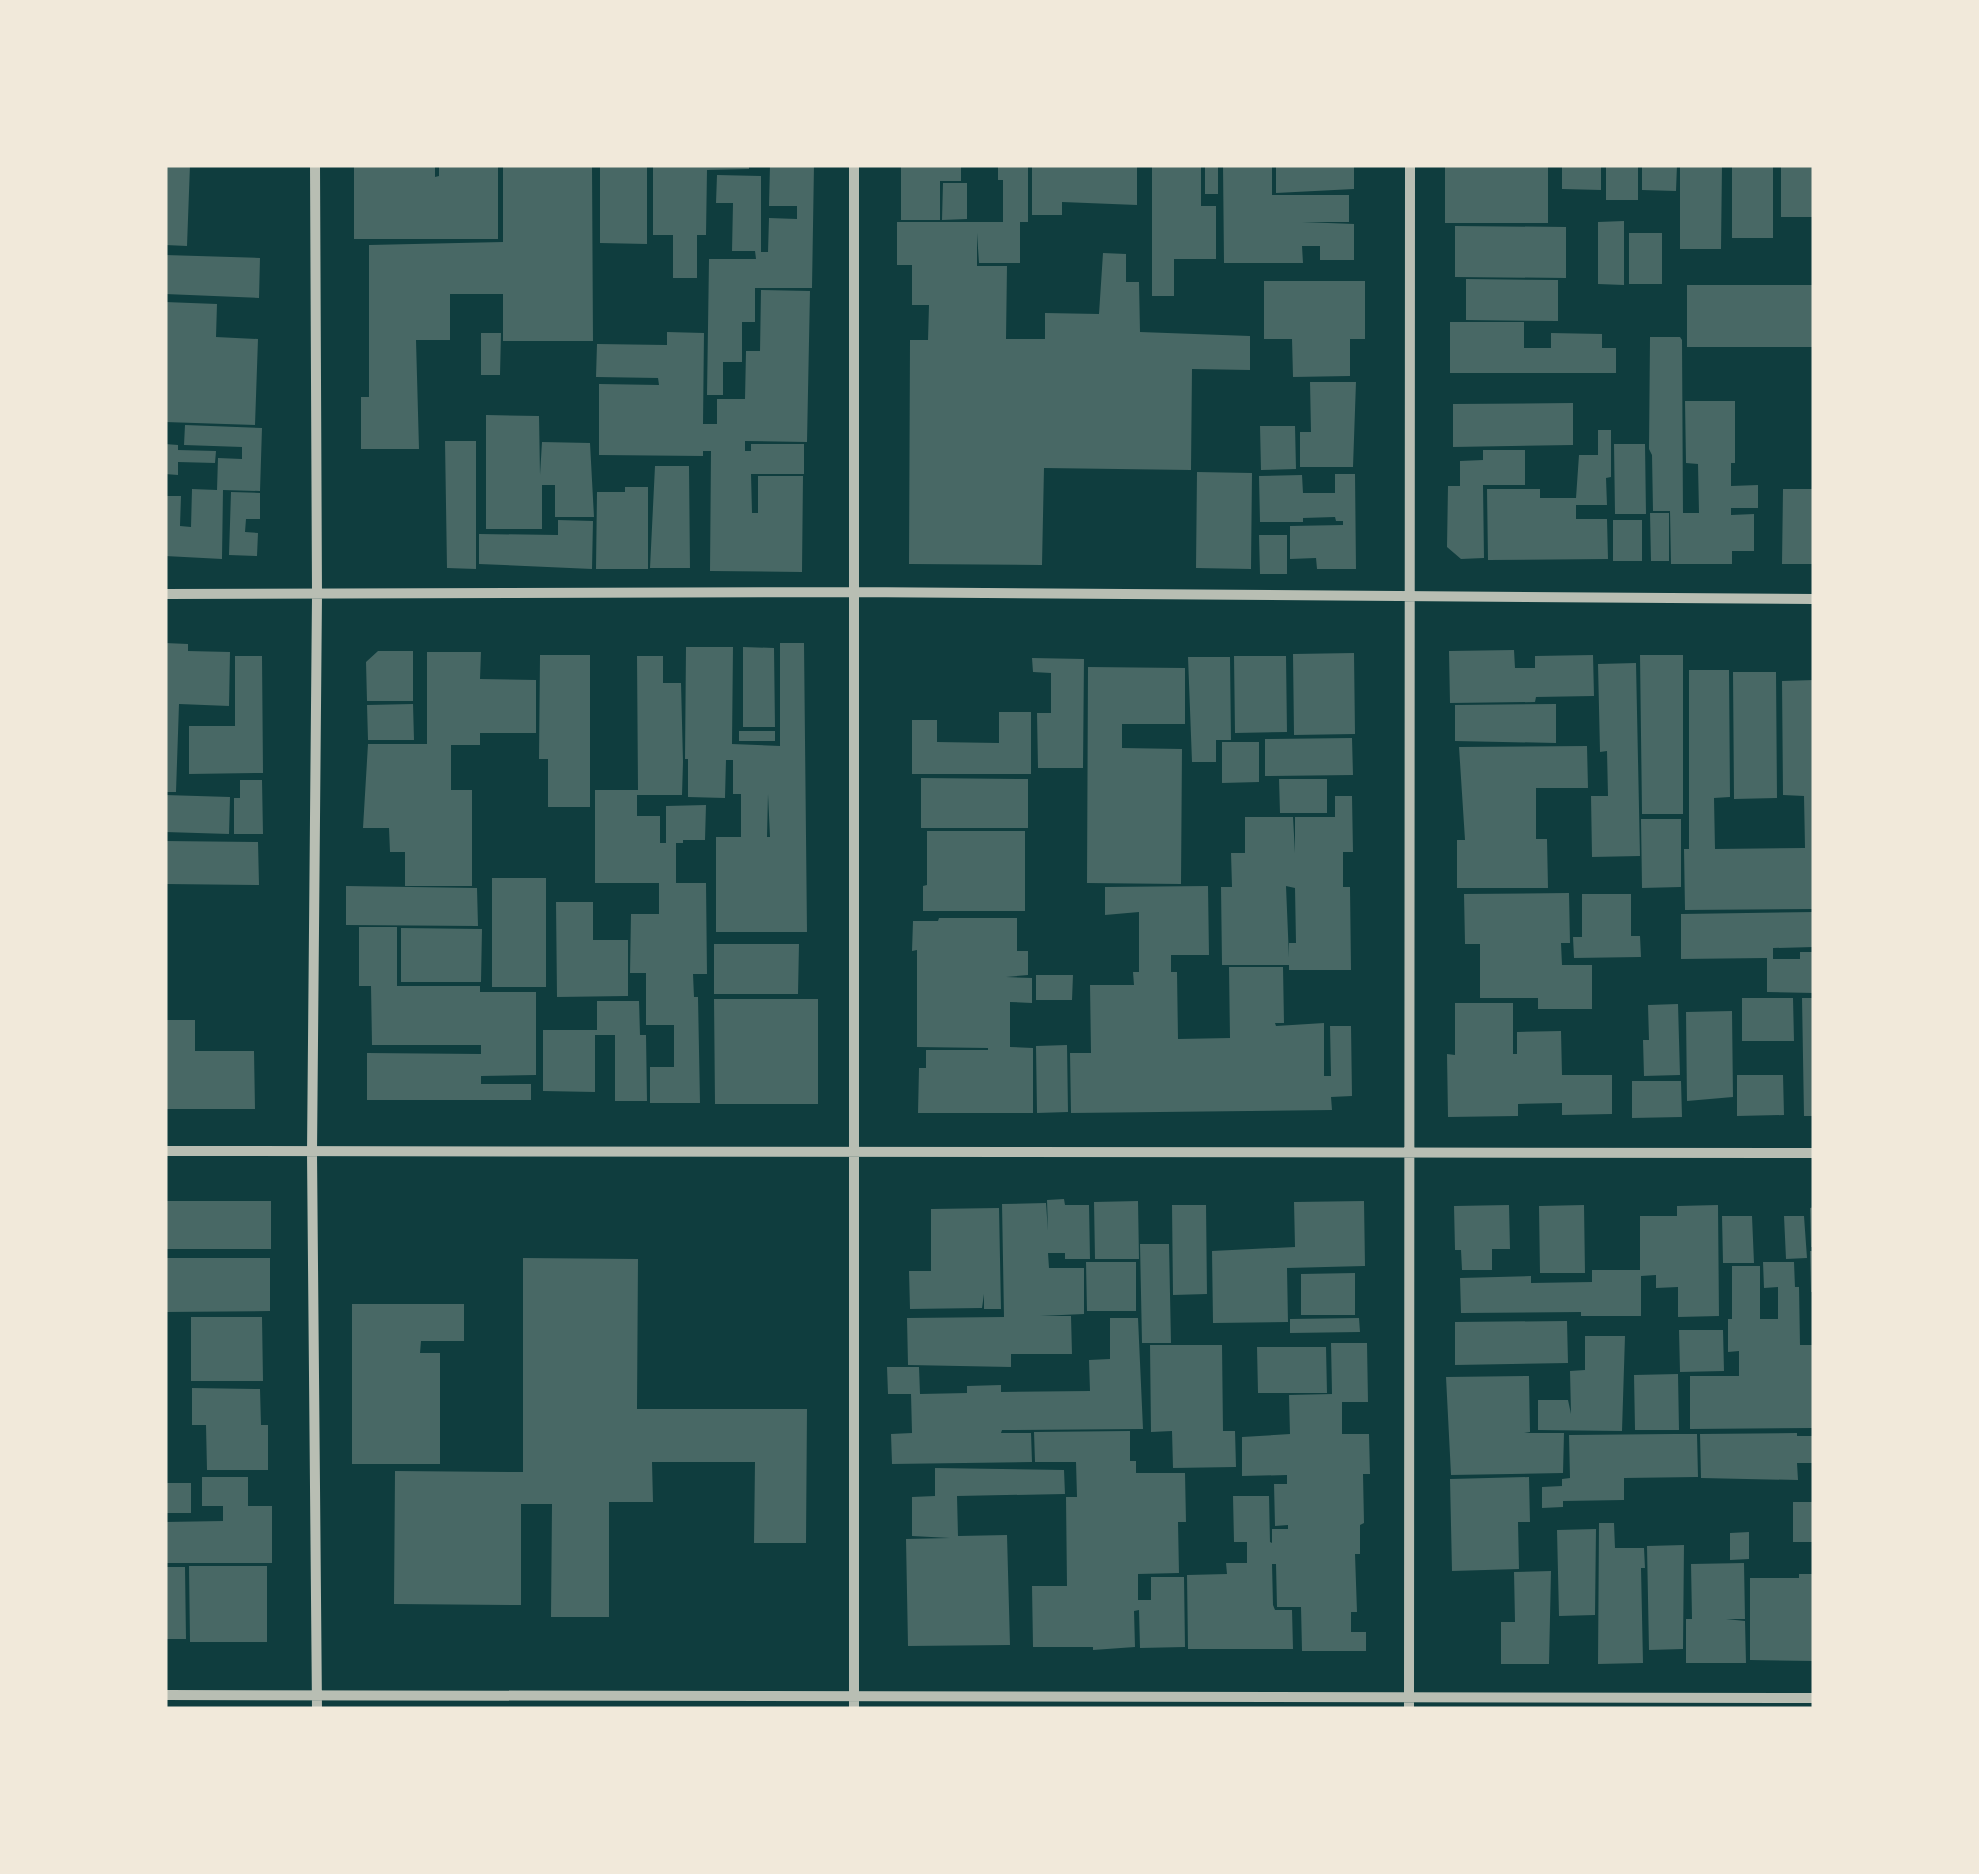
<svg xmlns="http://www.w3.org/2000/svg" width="1979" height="1874" viewBox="0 0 1979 1874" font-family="Manrope,sans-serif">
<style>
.building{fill:#486865;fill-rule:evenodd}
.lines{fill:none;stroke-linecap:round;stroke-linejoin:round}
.minor{stroke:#b8beb3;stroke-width:10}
</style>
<rect width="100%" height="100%" fill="#0f3d3e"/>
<path class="building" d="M165,165H190L187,246L165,245Z
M439,165H498V239H354V166H435V177L439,176Z
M503,165H592L593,341H503V294H450V340H416L419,449H361V397H369V245L503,242Z
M600,165H647V244L600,243Z
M653,165H749V169L707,170L706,235H697V278H673V235H653Z
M770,165H814L812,288H755V322H742V362H723V395H707L709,259H756L755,251H732L733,203H716L717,175L761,176V252H768L769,218L797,219V206H769Z
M901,165H961V181H940V220H901Z
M998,165H1028V222H1020V263H979L977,233V266H1007L1006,339H1045V313L1099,314L1103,253L1126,254V282H1139L1140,332L1250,336V370L1192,369L1191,470L1044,468L1042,565L909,564L910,340H928L929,305H912V265H897V222H1003V180H998Z
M1032,165H1137V205L1062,202V215H1032Z
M1152,165H1201V206H1216V259H1174V296H1152Z
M1205,165H1218V194H1205Z
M1223,165H1272V195H1349V222H1302L1354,224V260H1320V246H1302L1303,263H1224Z
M1276,165H1354V189L1276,193Z
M1445,165H1548V223H1445Z
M1562,165H1601V190L1562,189Z
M1606,165H1638V200H1606Z
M1642,165H1677L1676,191L1642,190Z
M1680,165H1722L1721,249H1680Z
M1732,165H1773V238H1732Z
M1781,165H1814V217H1781Z
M943,183H967V219L942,220Z
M1624,221V285L1598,284V222Z
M1455,226L1566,227V278L1455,277Z
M1629,233H1662V284H1629Z
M165,255L260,258L259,298L165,294Z
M1466,279L1558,280V321L1466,320Z
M1264,281H1365V339H1350V376L1293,377L1292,339H1264Z
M1687,285H1814V347H1687Z
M761,290L810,291L807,442L745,441V451H751V444H804V474H751L752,513H758V476H803L802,572L710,571L711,451H703V456L599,455V384L659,385L658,378L596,377L597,344L667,345V332L704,333L703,424H717V399H745L746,351H760Z
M165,302L217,304L216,337L258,339L255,425L165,422Z
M1450,322H1524V348H1551V333L1602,334V348H1616V373H1450Z
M481,333H501L500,375H481Z
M1650,337H1680L1682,340L1683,513H1699L1698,464L1686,463L1685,401H1735V463H1731V486L1758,485V508H1731V515L1754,514V551H1732V564H1671L1670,511H1653L1652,455L1649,449Z
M1310,382H1356L1353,467H1300V432H1311Z
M1573,403V445L1453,447V404Z
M486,415L539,416L540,475L542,442L590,443L594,517H555V485H542V529H486Z
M185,425L262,428L260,491L223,490L222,559L165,556V496H181L180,526L191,527L192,489L217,490L218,458L242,459V447L184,445Z
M1260,426H1295L1296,469L1261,470Z
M1598,430H1611V477L1606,478L1607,505H1576V519H1607L1608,559L1488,560L1487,489H1540V498H1576L1579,455H1598Z
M445,441H476V569L447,568Z
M165,444L178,445V450L216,451L215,463L178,462V475L165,474Z
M1614,444H1645L1646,514H1615Z
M1483,450H1525V485H1483L1484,558L1461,559L1447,547L1448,486H1460V461L1483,460Z
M655,466H689L690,568H650Z
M1197,472L1252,473L1251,569L1196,568Z
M1335,474H1355L1356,569H1317L1316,558L1290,559V526L1343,525V521H1336L1335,517L1303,518V522H1260L1259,476L1302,475L1303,493H1335Z
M625,487H648V569H596L597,492H625Z
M1783,489H1814V564H1782Z
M231,492L260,493V519H246L245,532L258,533L257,556L229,555Z
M1650,513H1669V561H1651Z
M558,520L593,521L592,569L479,564V534L558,535Z
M1613,520H1642V561H1613Z
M1259,535H1287V574H1260Z
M165,643L188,644V651L230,652L229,706L179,704L176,792H165Z
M780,643H804L807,932H716V837H741V794H733V760H726L725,798L688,797V759H685L686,647H733L732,744L780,746ZM768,794L770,837H767Z
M743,647L774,648L775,727H743Z
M1514,650L1515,668H1535V656L1593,655L1594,696L1536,697L1535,702L1450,703L1449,651Z
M378,651H413V701H367L366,662Z
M427,652H481L480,679L536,680V733H480V745H451V790H472V886H405V852H390L389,828H363L368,744H427Z
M1354,653L1355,734L1294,735L1293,654Z
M540,655H590V807H548V759H539Z
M1640,655H1683V814H1642Z
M235,656H262L263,773L189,774V726H235Z
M637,656H663V683H681L683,762L682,795H637V816H660V843H666V806L706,805L705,840H683V843H676V883H706L707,974H693L694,997H698L700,1103H650V1067H674V1025H646V973H630L631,914H659V883H595V790H638Z
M1234,656H1286L1287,732L1235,733Z
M1188,657H1230L1231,740H1216V762H1192Z
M1032,658L1084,659L1083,768H1038L1037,713H1051V673L1033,672Z
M1636,663L1640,856L1592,857L1591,796H1608L1607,751L1600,752L1598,664Z
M1088,667L1185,668V724H1122V748L1182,749L1181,884L1087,883Z
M1689,670H1729L1730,797L1714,798L1715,849L1805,848L1804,796L1783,795L1782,681L1814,680V909L1685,910L1684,849H1689Z
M1733,672H1776L1777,798L1734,799Z
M413,704L414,740H368L367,705Z
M1556,704V743L1455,741V705Z
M999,712H1031V774H912V720H937V742L999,743Z
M739,731H775V741H739Z
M1352,738L1353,775L1265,776V739Z
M1222,742H1259V782L1222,783Z
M1587,746L1588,788H1536V839H1547L1548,888H1457V840H1465L1459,747Z
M921,778L1028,779V828H921Z
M1279,779H1327V813H1280Z
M240,780H262L263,834H234V798H240Z
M165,795L230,797L229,834L165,832Z
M1335,796H1352L1353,852H1343V887H1350L1351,970H1289V965H1222L1221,887H1232L1231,853H1245V817H1293L1295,853V817H1335ZM1286,886L1295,888L1296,943H1289V958Z
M1641,819H1681V887L1642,888Z
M927,831H1025V911H923V886L927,885Z
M165,841L258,842L259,885L165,884Z
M492,878H546V987H492Z
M346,886L477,888L478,926L346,925Z
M1208,886L1209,955H1171V972H1177L1178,1039L1230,1038L1229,967H1283L1284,1023H1275L1276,1026L1324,1023V1076H1331L1330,1026H1351L1352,1096L1331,1097L1332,1110L1071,1113L1070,1053H1091L1090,985H1134L1133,972H1139V912L1105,915V887Z
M1569,893L1570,943H1561L1562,965H1592V1009H1538V998H1480V944H1465L1464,894Z
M1582,894H1631V936H1640L1641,957L1574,958L1573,937H1582Z
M556,902H593V940H628V996L557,997Z
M1814,912V947L1773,948V959H1800V952H1814V993L1767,992V958L1681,959V914Z
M939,918H1017V951H1028V975L1006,977L1032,978V1003L1010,1002V1047L1033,1048V1113H918L919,1068H926V1050H988V1048L917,1047V950L912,951L913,921H938Z
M359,927H397V986H480V992H536V1075L481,1076V1084H531V1100H367V1053L481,1054V1045H372L371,986H359Z
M401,928L482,929L481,982H401Z
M714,944H799L798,994H714Z
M1036,975H1073L1072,1000H1036Z
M1742,998H1793L1794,1041H1742Z
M1802,998H1814V1116H1804Z
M714,999H818V1104H715Z
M597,1001H639L640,1035H646L647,1101H615V1035H595V1092L543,1091V1030H597Z
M1455,1003H1513V1054H1517V1032L1561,1031L1562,1075H1612V1114L1562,1115V1103L1518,1104V1116L1448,1117L1447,1054L1455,1055Z
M1678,1004L1680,1075L1644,1076L1643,1040H1649L1648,1005Z
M1732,1011L1733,1097L1687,1101L1686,1012Z
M165,1020H195V1051H254L255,1109H165Z
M1067,1045L1068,1112L1037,1113L1036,1046Z
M1737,1075H1783L1784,1115L1737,1116Z
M1632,1081H1681L1682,1117L1632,1118Z
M1064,1199L1065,1205H1089L1090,1259H1065V1253H1048L1049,1268H1084V1314L1040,1316H1071L1072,1354H1011V1367L908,1365L907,1318L1004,1317L1002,1204L1046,1203L1048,1231L1047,1200Z
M165,1201H271V1249H165Z
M1138,1201L1139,1259H1095L1094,1202Z
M1364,1201L1365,1266L1287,1268L1288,1322L1213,1323L1212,1251L1295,1247L1294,1202Z
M1172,1205H1206L1207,1294L1173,1295Z
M1509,1205L1510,1249H1492V1270H1462L1461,1250H1455L1454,1206Z
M1584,1205L1585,1273H1540L1539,1206Z
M1718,1205L1719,1316L1678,1317V1287L1656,1288V1275L1641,1276V1316H1581V1312L1461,1313L1460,1278L1531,1276V1283L1592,1282V1270H1640V1216H1677V1206Z
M1814,1207V1247H1811L1810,1208Z
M999,1208L1001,1309H984V1294L982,1308L910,1309L909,1271H931V1209Z
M1722,1216H1752L1754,1263H1723Z
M1784,1216H1804L1807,1258L1786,1259Z
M1140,1244H1169L1171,1343H1142Z
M1810,1251H1814V1292H1811Z
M165,1258H270V1311L165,1312Z
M523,1258L638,1259L637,1409H807L806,1543H754L755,1462H652L653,1502H609V1617H551L552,1504H521V1605L394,1604L395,1471L523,1472Z
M1086,1262H1136V1311H1087Z
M1763,1262H1794L1795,1287H1799L1800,1345H1814V1428L1690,1429V1376H1739V1351L1728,1352V1319H1732V1266H1760V1319H1778V1287L1764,1288Z
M1355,1273V1315H1301V1274Z
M352,1304H464V1341H421L420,1353H440V1464H352Z
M191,1317H262L263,1381H191Z
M1110,1318H1138L1143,1429L1002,1430L1001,1433H1031L1032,1462L892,1464L891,1434L912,1433L911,1394H888L887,1367H919L920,1394L967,1393V1386L1001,1385V1392L1090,1391L1089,1360L1110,1359Z
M1359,1318L1360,1332L1290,1333V1319Z
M1567,1321L1568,1363L1455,1365V1322Z
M1679,1330H1723L1724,1371L1680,1372Z
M1585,1336H1625L1622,1431L1538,1430V1400H1568L1571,1414L1570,1371L1585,1370Z
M1331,1343H1367L1368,1402H1342V1434H1369L1370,1474H1363L1364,1523L1360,1525V1554H1355L1357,1612H1351V1632H1366V1651H1302L1301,1607H1277L1276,1564H1272L1273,1605L1275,1610H1292L1293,1649H1188L1187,1575L1227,1574L1226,1563H1247V1542H1234L1233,1496H1269L1270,1542L1272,1543V1529H1288V1525L1275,1526L1274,1484H1287V1475L1242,1476V1437L1290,1434L1289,1395L1332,1394Z
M1150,1345H1222L1223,1431H1235L1236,1467L1173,1468L1172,1431L1151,1432Z
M1257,1347H1326L1327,1393H1258Z
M1678,1374L1679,1430H1635L1634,1375Z
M1529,1376L1530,1432L1524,1433H1564L1563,1473L1451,1475L1446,1377Z
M192,1388L260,1389L261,1425H268V1470H207L206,1425H192Z
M1130,1431V1461H1136V1473H1185L1186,1522H1178L1179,1573L1138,1574V1600H1151V1577H1184L1185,1647L1140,1648L1139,1610L1134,1611L1135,1647L1093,1650V1647H1033L1032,1586H1067L1066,1497H1077L1076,1462H1035L1034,1432Z
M1797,1433V1436H1814V1463H1797L1798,1480L1701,1478L1700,1434Z
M1673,1434H1697L1698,1477L1624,1478V1500L1563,1501V1507L1542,1508V1487L1562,1486V1479L1570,1478L1569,1435Z
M935,1468L1064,1470L1065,1494L957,1496L958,1536L1007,1535L1010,1645L908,1646L906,1539L950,1538L912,1536V1497L935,1496Z
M202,1477H248V1506H272V1563H165V1522L223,1521V1506H202Z
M1529,1477L1530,1522H1518L1519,1569L1452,1571L1450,1479Z
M165,1483H191V1513H165Z
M1793,1502H1814V1542H1793Z
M1599,1523H1614L1615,1548H1644L1645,1568H1641L1643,1663L1598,1664Z
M1596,1529L1595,1615L1559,1616L1557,1530Z
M1749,1532V1559L1730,1560V1533Z
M1684,1545L1683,1649L1649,1650L1647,1546Z
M1744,1563L1745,1619H1726L1745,1621L1746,1663H1686V1619H1692L1691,1564Z
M189,1566H267V1642H190Z
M165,1567H185L186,1639H165Z
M1551,1571L1549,1664H1501V1622H1515L1514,1572Z
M1799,1574H1814V1661L1750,1660V1578H1799Z"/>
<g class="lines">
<path class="minor" d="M315,165L317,595L312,1153L317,1709
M165,594L853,592L1814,599
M165,1151L1814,1153
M165,1695L1814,1698
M854,1709V165
M1409,1709L1410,165"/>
</g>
<rect width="1979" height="1874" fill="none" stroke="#f1e9da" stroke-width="335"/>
</svg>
